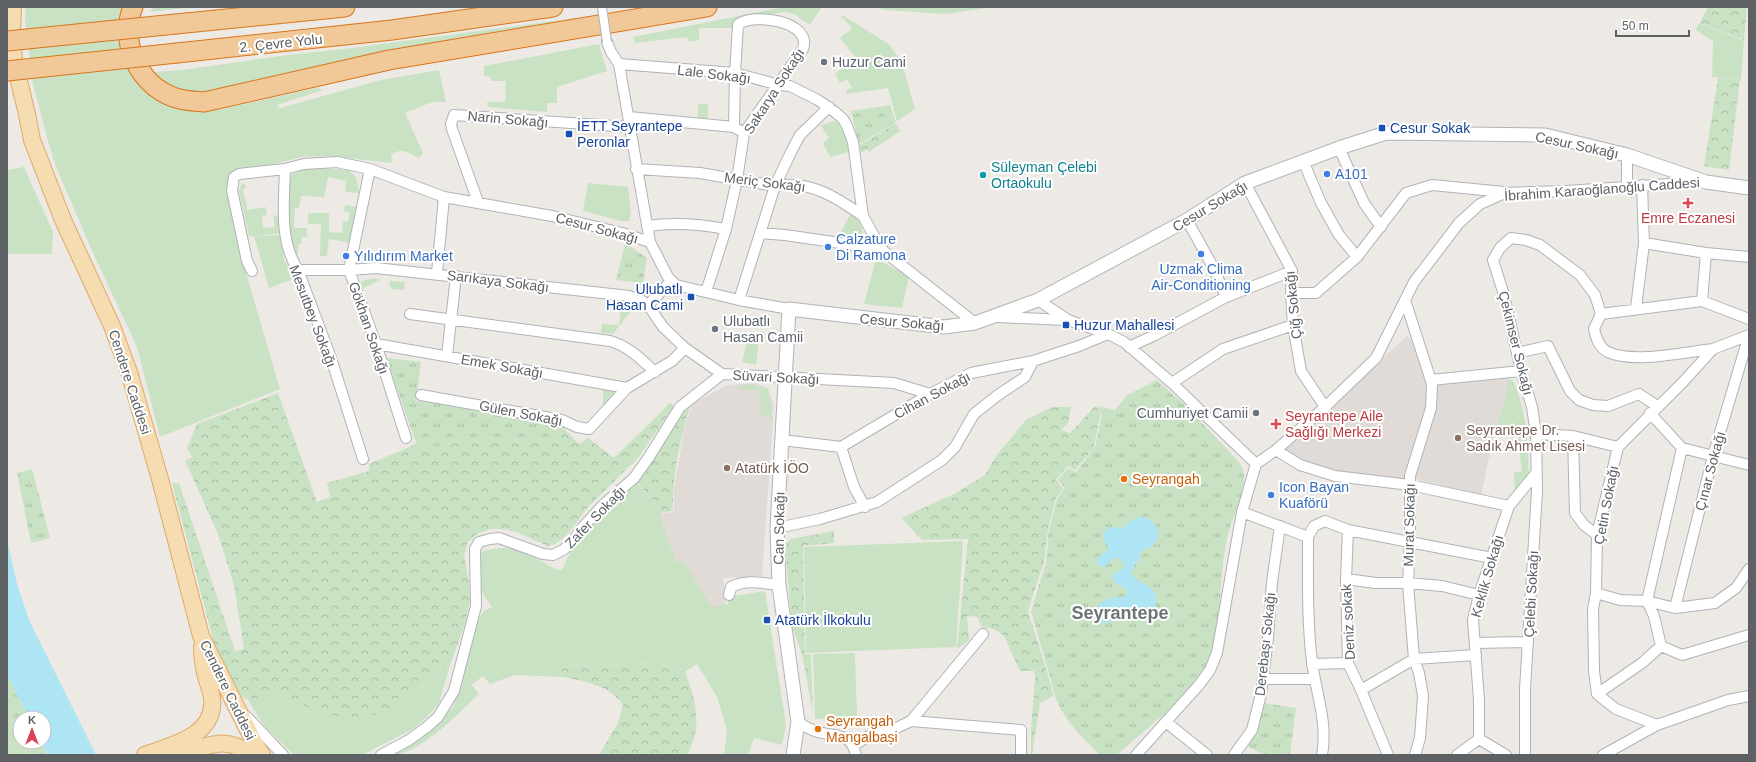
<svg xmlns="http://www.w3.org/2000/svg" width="1756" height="762" viewBox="0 0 1756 762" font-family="Arial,sans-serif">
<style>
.education{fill:#e0dbd6}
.grass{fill:#cae2c4}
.forest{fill:url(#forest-crowns)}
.park{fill:url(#park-tufts)}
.water{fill:#ade5f5}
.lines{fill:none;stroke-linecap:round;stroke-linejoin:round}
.minor-casing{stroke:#b0b3b6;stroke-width:12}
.tertiary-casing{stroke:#b0b3b6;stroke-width:15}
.primary-casing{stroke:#e1a76a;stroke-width:18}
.motorway-casing{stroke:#d9751a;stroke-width:21}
.minor{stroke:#fff;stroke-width:10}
.tertiary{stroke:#fff;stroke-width:13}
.primary{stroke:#f6dcb1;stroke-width:16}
.motorway{stroke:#f1c898;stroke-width:19}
.pedestrian-bridge-casing{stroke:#b0b3b6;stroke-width:10;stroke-linecap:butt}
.motorway-bridge-casing{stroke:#d9751a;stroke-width:21;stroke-linecap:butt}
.pedestrian-bridge{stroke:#fff;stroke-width:8}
.motorway-bridge{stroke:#f1c898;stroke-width:19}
.worship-dot{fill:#6b7280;stroke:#fff;stroke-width:1.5}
.transit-dot{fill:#1a4fb4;stroke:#fff;stroke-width:1.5}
.shop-dot{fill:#3f7fe0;stroke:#fff;stroke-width:1.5}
.culture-dot{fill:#0f9aa8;stroke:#fff;stroke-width:1.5}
.health-dot{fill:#e0444e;stroke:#fff;stroke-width:1.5}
.education-dot{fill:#8d6e63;stroke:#fff;stroke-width:1.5}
.food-dot{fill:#e8710a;stroke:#fff;stroke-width:1.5}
.labels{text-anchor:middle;stroke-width:4;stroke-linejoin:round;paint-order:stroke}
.street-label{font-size:14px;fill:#5d6164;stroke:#fff}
.worship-label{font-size:14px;fill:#5b616d;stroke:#fff;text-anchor:start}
.transit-label{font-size:14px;fill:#164399;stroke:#fff;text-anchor:start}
.culture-label{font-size:14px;fill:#0d838f;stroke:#fff;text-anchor:start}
.shop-label{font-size:14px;fill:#366cbe;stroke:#fff;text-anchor:start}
.health-label{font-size:14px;fill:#be3a42;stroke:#fff}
.education-label{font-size:14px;fill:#785e54;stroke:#fff;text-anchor:start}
.food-label{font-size:14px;fill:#c56008;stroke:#fff;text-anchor:start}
.district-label{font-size:18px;font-weight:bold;fill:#6e7375;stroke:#fff}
</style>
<defs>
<pattern id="forest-crowns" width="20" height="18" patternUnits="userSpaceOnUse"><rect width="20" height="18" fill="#cae2c4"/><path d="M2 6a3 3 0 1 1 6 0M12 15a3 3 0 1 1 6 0" fill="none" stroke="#a7bba3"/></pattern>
<pattern id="park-tufts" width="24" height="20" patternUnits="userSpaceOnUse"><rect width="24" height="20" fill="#cae2c4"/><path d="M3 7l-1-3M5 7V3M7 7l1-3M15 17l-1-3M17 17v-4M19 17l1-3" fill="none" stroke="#a7bba3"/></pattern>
</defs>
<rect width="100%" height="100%" fill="#edeae5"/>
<path class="education" d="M1407,336L1414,340L1426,383L1427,408L1404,480L1347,474L1308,462L1283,449Z
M1503,377L1508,378L1505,402L1496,426L1481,495L1412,478L1437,383Z
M754,383L768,388L774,405L762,576L723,578L726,605L708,610L653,528L652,514L674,512V489L684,431L692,404L728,385Z"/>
<path class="grass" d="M26,7H124L121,44L186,110L222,109L317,88L323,90L277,105L280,108L381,80L439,70L446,102H432L405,113L423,153L419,158C409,153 401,147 391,155L392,163L329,156L302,157L232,174L227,188L246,273L280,389L160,437L137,347L93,253L56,167L48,141L33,84L25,20Z
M153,7H195L150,12Z
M783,7L821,8L810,25L794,14L785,12L735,19V28H699V40L689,42L687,37L635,43L633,37Z
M874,7H994L946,14L885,10Z
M842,15L890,45L902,63L915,109L897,121L888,88L847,94L846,90L852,88L847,79L840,83L835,74L855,57L840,38L852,28L841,16Z
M576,18L577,22L355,59L201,93C178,91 170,86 153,72L182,70L280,56L352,48Z
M1699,23L1744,41L1741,80L1712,77L1713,41L1696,30Z
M599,44L607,71L557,87V103H547V112L488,107L487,102H505L506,81H491V77L484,76V66Z
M698,104H708V118H698Z
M837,121L844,133L849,152L830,157L823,143L829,138L821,126L830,122Z
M24,167L53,232L52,254H7V170Z
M310,167L349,170L356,177L359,193L345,192L346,181L328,177L324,197L301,196L299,208H295L294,228H307V237H302L301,244H298V254L294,255L287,212L291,175Z
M242,183L245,184L246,188L243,189L244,198H246L247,210L266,207L267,215L262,216L263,228L275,227L273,216L279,215L281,233L256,236L281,235L284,260L296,278L269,288L254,236H249L239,191Z
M588,183L628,187L631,213L629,221H621L583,211Z
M345,205L359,207L350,243L329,239L327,256H320L321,224H308V213H329V232L342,233L343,221L348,222L350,213L344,211Z
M851,213L860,223L863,233L859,238L849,240L838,237Z
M876,259L909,276L902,308L864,304Z
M375,278L380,280L360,290L359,285L362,281Z
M389,281L405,282L404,290L391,289Z
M605,302L629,306L632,310L613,334L601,333L602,324L619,325L621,310L605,307Z
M748,336L759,338L756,365L742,362Z
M1508,378L1514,382C1527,412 1528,444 1529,477L1515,493L1514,473L1522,471L1517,432L1496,426L1505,402Z
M752,384L767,389L771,402V416H761L759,390H740V386Z
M603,388H616L617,392L603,406Z
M636,482L662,511L660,516L676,562H684L712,607L728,604L727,597L765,591L786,725L782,745L754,738L748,755H724L727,730L717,697L697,664L685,672L659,663L563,666V677L515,675L490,684L483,676L472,685L479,694C459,713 419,755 391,755L419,740L429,732L453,707L463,683L462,679L477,621L484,611L492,607L479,588V559L483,551C510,544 520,550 543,562C550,566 554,570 562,570C576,534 607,506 636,482Z
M963,541L956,647L806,653L804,547Z
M855,653L857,717L815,719L813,654Z
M450,665L439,703L427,717L413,729L362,755H294L264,726L248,700L264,693L283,698L408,699L423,684Z
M7,712L20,738V742H22L28,755H7Z"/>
<path class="forest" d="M1708,7H1747L1744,40L1700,23Z
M1718,78L1740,80L1729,170L1704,166Z
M896,123L900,131L869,152L868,149L861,153L859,145Z
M278,393L317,502L330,497L327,483L369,471V464L416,444L418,448L434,447L470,437L553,439L564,429L579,444L588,438L614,458L670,403L674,406L638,458L588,507L567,535L555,544L548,546L516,532L503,529H490L477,534L468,542L464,555L469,582L470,600L465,624L450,665L423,684L408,699L380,714L355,717L331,716L283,698L265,694L248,700L240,696L219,662L172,483H179L235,651L244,649L234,585L218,534L185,461L192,457L187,448L197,424Z
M691,404C680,439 672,475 673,511L663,512L637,482L672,425Z
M1095,406L1101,413L1093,449L1075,470L1068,466L1056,480L1063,489L1056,498L1048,529L1044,562L1028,611L1051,685L1053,696L1040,703L1032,755H1031V730L1035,677L1034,671H1020L1004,636L994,629L982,627L977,617L967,616L969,640L957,649L968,539L922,540L901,518L954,494L985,475L996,456L1026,420L1052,407H1071L1068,423L1061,430L1070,433Z
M834,531V543L803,546L805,654H811L813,714L802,654L792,627L785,545L791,539Z
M659,663L685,672C696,699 703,729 687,755H599L618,723L623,705C611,686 584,681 563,677L562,666Z"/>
<path class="park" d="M890,105L896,122L859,144L851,111Z
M625,243L647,258L643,283L616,280Z
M386,358L421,362L416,401L457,406L565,426L564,429L553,439L470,437L434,447L418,448Z
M1157,380L1185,405L1238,461C1242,466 1244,471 1244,478C1243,499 1231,519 1227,539C1217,580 1225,637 1202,673C1182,703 1144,730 1117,755H1100C1080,736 1056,712 1052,684L1031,611L1046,563L1049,529L1057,499L1065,488L1058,480L1068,468L1076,472L1095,447L1102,414L1096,406L1115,410L1127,395Z
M32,469L50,538L31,543L17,473Z
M7,675L29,718H20V738L7,712Z
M1263,703L1296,708L1290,755H1266L1248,747L1258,727Z
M22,742H41L47,755H28Z"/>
<path class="water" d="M1140,517C1154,518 1165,533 1153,545C1150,548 1145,549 1141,551C1141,562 1132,565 1132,574C1137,584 1151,583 1155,594C1157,598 1157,604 1154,609C1144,624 1131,609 1120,613C1116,615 1115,620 1112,622L1102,623L1095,616L1097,606L1107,599L1124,597L1127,593L1126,589L1114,582L1112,578L1114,573C1122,571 1127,567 1121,559L1114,558L1104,567L1099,565L1097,563L1098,557L1109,549L1103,538V532L1110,527L1123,528L1132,520Z
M7,539L17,584L29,620L96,755H47L41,742H44V718H29L7,675Z"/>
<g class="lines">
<g class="minor-casing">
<path id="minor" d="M607,42L611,52L619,64L650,242L668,277L676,285L739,300L789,309
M619,64L735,73L779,85L790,86L818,100L835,112L843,119L847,126L853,142L863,216L881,249L975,323
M629,117L734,127L739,130
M1339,148L1364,203L1381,227
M1304,163L1321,203L1339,235L1357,257
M285,169C284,202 279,241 298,270L331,358L363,459
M370,169L349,270L376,344L406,438
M636,169L700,173L775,186C810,180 836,197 863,216
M1245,183L1292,271L1291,293L1293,325L1301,371L1325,407
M1627,186V155
M478,202L452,129L451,124L454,115L630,127
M1187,220L1213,267L1226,297
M647,226C674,222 700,224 726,229
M760,233L785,235L881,249
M1644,243L1706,253L1749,257
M298,270H349L376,268L629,296L641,300L648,305L663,327L685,348L722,374L894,383L930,394
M252,271L247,261L232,190L234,177L239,174L285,169L304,164L337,162L370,169L444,197L552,216L622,233L650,242
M437,273L444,197
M706,292L726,229L737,180L744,133L803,49C813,21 752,12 738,25L735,73L734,127
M1291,293H1316L1357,257L1406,193L1432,185L1504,192
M739,300L775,186L791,152L800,135L829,107
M1038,300L1068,320L1108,334L1124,342L1172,383L1256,464
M1405,300L1432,384L1431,408L1410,476V541L1408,583L1414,659L1419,673L1423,696L1420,738L1415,755
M1702,301L1706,253
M648,305L671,281
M1636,308L1644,243L1642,185
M410,314L610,341C628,346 641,359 655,372
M1601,314L1702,301L1749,319
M1601,314L1594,329C1596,338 1599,348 1608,352C1633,364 1685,352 1713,349
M997,317L1066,320
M376,344L627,388
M1129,347L1155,335L1226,297L1292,271
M1517,353L1548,346L1570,391L1579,400L1593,405L1608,406L1639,394L1657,406
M447,356L456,276
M1431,380L1521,371
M1172,383L1223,349L1293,325
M421,395L562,420L577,427L589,429L627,388L672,361L685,348
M1650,413L1682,448L1749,465
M1573,436L1618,447
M782,440L841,447L930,394L971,373L1033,361L1079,346L1108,334
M841,447L854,487L865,507
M1276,450L1300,465L1335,476L1410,485L1509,506
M1242,512L1308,537L1314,526L1325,521L1348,530L1492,558
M777,528L820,519L877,502L942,460L955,447L974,414L998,395L1025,377L1033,361
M1348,530L1346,579L1348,663L1361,690L1388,755
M1597,535L1584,525L1575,513L1573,436L1536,434L1532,407L1521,371L1504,295L1493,260L1500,248L1511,238L1526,240L1540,245L1580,275L1595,295L1601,314
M1308,537C1308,579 1307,620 1312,662C1316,693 1328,723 1322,755
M1346,579L1376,583H1408L1442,586L1479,595
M1596,593L1620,600L1647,601L1675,608L1715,603L1736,588L1749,569
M729,595L731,587C746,579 762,583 779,585
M1647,601L1682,448
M1647,601L1654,616L1661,646L1682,655L1749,635
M1675,608L1713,456L1749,335
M1475,643L1528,642
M1312,664L1348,663
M1263,679H1315
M1361,690L1414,659L1476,655
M1597,694L1642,663L1661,646
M247,717L283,755
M911,721L983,634
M798,722C804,726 811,730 818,732C837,737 851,732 856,755
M1166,722L1207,755
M1657,725L1616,709L1597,694L1594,671L1593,609L1596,593L1597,535L1618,447L1684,381L1713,349L1749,335
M1479,739V700L1473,620L1479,595L1509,506L1537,472
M854,745L869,736L892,730L911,721L1021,730V755
M381,755L409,740L427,727L438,717L454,691L476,606L475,549L479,542L490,539L499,538L543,554L553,555L563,550L572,542L582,528L603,505L634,478L649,457L680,407L722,374
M1136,755L1199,685L1210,670L1217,653L1242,512L1256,464L1276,450L1325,407L1376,358L1414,282L1459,223L1480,204L1505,193L1566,191L1701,182
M1234,755L1252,730L1261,694L1268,638L1272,582L1280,526
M1457,755L1479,739L1506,755
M1525,755V689L1537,491L1536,434
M1603,755L1657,725L1728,700L1749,696"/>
</g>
<g class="tertiary-casing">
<path id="tertiary" d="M793,755L798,722L779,585L777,528L789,309L944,327L975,323L1038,300L1187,220L1245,183L1339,148L1386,133L1545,135L1627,155L1706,182L1749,188"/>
</g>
<g class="primary-casing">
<path id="primary" d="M13,7L12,33L14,61L27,114L32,140L63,220L112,326L129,372L160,479L201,636L255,744L262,755
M145,755C172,745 216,736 212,698C211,692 209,686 207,680C204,670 202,658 202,647
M181,755C209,744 226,736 253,755"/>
</g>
<g class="motorway-casing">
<path id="motorway" d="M133,7C119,41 138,84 173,97C183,101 193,101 204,102L389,60L707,7
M176,24L345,7
M177,53L392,30L553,7"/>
</g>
<use href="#minor" class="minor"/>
<use href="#tertiary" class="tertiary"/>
<use href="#primary" class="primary"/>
<use href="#motorway" class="motorway"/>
<g class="pedestrian-bridge-casing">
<path id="pedestrian-bridge" d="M602,7L607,42"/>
</g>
<g class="motorway-bridge-casing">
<path id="motorway-bridge" d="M7,41L176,24
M7,71L177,53"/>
</g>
<use href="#pedestrian-bridge" class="pedestrian-bridge"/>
<use href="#motorway-bridge" class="motorway-bridge"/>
</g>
<g class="worship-dot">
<circle cx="824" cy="62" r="4"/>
<circle cx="715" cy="329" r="4"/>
<circle cx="1256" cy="413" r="4"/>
</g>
<g class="transit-dot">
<rect x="1378" y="124" width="8" height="8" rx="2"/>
<rect x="565" y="130" width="8" height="8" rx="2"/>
<rect x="687" y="293" width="8" height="8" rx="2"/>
<rect x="1062" y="321" width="8" height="8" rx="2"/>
<rect x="763" y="616" width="8" height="8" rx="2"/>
</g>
<g class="shop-dot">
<circle cx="1327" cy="174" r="4"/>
<circle cx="828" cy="247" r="4"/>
<circle cx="1201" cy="254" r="4"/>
<circle cx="346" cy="256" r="4"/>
<circle cx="1271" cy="495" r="4"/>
</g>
<circle class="culture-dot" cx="983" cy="175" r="4"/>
<g class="health-dot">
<path d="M1686 197h4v4h4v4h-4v4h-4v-4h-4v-4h4z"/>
<path d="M1274 418h4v4h4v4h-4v4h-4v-4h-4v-4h4z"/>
</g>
<g class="education-dot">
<circle cx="1458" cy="438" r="4"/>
<circle cx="727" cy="468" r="4"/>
</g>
<g class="food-dot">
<circle cx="1124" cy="479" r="4"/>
<circle cx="818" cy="729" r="4"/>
</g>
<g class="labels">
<g class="street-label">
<text transform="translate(281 43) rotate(-6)" y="5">2. Çevre Yolu</text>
<text transform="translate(714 74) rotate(7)" y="5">Lale Sokağı</text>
<text transform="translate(774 91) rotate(-57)" y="5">Sakarya Sokağı</text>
<text transform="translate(508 119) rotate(5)" y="5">Narin Sokağı</text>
<text transform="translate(1577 145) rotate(12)" y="5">Cesur Sokağı</text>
<text transform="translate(765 182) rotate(7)" y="5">Meriç Sokağı</text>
<text transform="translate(1602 189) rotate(-4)" y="5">İbrahim Karaoğlanoğlu Caddesi</text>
<text transform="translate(1210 206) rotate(-31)" y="5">Cesur Sokağı</text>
<text transform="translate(597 228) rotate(15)" y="5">Cesur Sokağı</text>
<text transform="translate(498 281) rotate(7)" y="5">Sarıkaya Sokağı</text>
<text transform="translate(1293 305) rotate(-96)" y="5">Çiğ Sokağı</text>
<text transform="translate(313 316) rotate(69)" y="5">Mesutbey Sokağı</text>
<text transform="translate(902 322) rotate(5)" y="5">Cesur Sokağı</text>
<text transform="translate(369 328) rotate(71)" y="5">Gökhan Sokağı</text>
<text transform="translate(1516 343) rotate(76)" y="5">Çekimser Sokağı</text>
<text transform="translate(502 366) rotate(10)" y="5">Emek Sokağı</text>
<text transform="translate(776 377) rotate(3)" y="5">Süvari Sokağı</text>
<text transform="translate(130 382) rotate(72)" y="5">Cendere Caddesi</text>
<text transform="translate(932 395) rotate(-28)" y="5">Cihan Sokağı</text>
<text transform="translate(521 413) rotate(11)" y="5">Gülen Sokağı</text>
<text transform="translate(1710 471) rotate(-75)" y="5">Çınar Sokağı</text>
<text transform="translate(1606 505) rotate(-79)" y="5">Çetin Sokağı</text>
<text transform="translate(595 517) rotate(-46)" y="5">Zafer Sokağı</text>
<text transform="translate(1409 525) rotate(-89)" y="5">Murat Sokağı</text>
<text transform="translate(779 528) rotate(-89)" y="5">Can Sokağı</text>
<text transform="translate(1487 576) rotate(-74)" y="5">Keklik Sokağı</text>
<text transform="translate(1531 594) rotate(-87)" y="5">Çelebi Sokağı</text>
<text transform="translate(1348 622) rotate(-93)" y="5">Deniz sokak</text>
<text transform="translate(1265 644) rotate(-84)" y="5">Derebaşı Sokağı</text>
<text transform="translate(228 690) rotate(64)" y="5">Cendere Caddesi</text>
</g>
<g class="worship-label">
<text x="832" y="67">Huzur Cami</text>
<text x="723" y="326">Ulubatlı<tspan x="723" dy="16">Hasan Camii</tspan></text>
<text x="1248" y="418" text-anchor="end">Cumhuriyet Camii</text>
</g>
<g class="transit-label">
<text x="577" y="131">İETT Seyrantepe<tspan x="577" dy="16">Peronlar</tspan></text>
<text x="1390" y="133">Cesur Sokak</text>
<text x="683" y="294" text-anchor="end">Ulubatlı<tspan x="683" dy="16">Hasan Cami</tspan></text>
<text x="1074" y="330">Huzur Mahallesi</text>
<text x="775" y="625">Atatürk İlkokulu</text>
</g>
<g class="culture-label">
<text x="991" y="172">Süleyman Çelebi<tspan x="991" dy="16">Ortaokulu</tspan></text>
</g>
<g class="shop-label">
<text x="1335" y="179">A101</text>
<text x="836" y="244">Calzature<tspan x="836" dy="16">Di Ramona</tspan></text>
<text x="354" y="261">Yılıdırım Market</text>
<text x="1201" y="274" text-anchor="middle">Uzmak Clima<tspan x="1201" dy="16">Air-Conditioning</tspan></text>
<text x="1279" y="492">Icon Bayan<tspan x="1279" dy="16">Kuaförü</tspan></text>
</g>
<g class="health-label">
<text x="1688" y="223">Emre Eczanesi</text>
<text x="1285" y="421" text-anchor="start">Seyrantepe Aile<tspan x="1285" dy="16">Sağlığı Merkezi</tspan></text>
</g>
<g class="education-label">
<text x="1466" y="435">Seyrantepe Dr.<tspan x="1466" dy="16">Sadık Ahmet Lisesi</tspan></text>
<text x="735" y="473">Atatürk İÖO</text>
</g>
<g class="food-label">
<text x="1132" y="484">Seyrangah</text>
<text x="826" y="726">Seyrangah<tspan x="826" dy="16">Mangalbași</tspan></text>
</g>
<g class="district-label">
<text x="1120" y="619">Seyrantepe</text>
</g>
</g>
<rect width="1756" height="762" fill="none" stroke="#5d6164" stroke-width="16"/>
<g transform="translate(32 730)"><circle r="19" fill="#ffffff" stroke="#bec0c1"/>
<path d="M0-3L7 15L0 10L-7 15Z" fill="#d64256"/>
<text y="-6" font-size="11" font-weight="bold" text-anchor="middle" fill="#5d6164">K</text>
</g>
<path d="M1616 30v6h73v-6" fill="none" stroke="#5d6164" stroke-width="2"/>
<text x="1622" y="30" font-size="12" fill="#5d6164" stroke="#ffffff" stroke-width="3" paint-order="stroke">50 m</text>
</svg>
